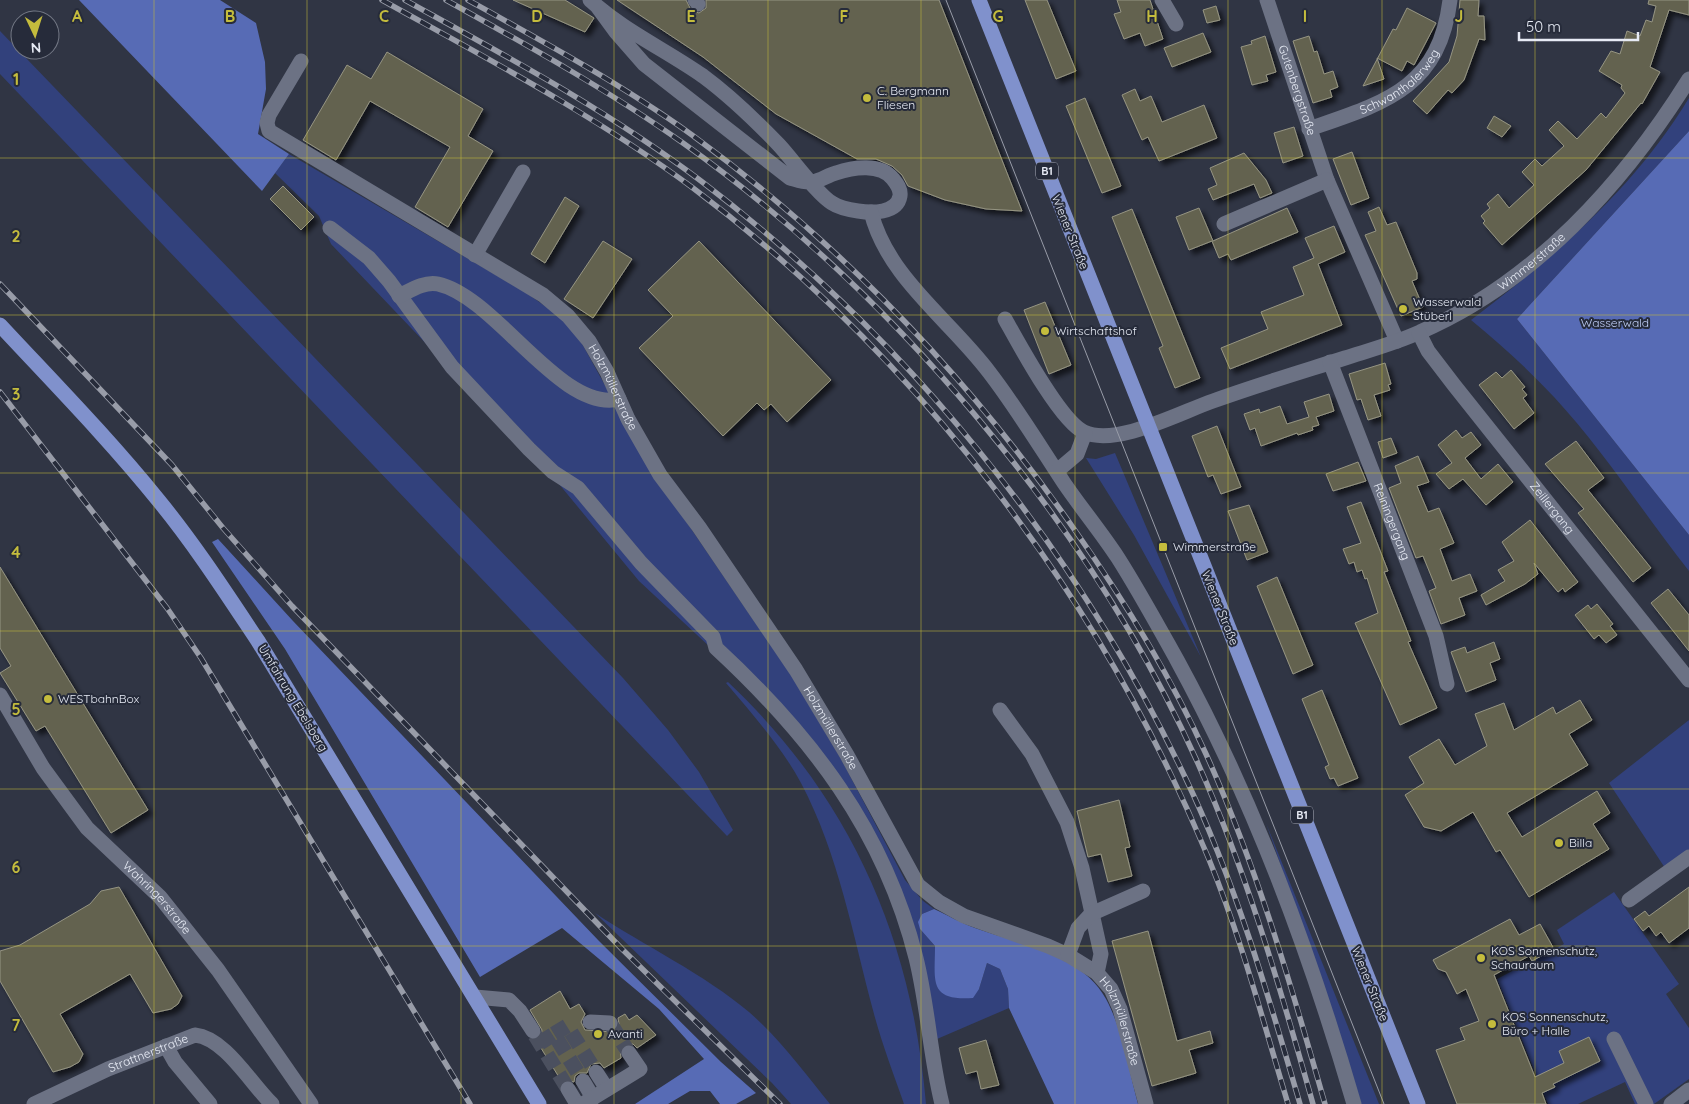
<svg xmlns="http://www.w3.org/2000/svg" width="1689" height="1104" viewBox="0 0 1689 1104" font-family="Quicksand,sans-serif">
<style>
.green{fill:#32417c}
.forest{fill:#576bb5}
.building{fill:#636250;stroke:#969582;filter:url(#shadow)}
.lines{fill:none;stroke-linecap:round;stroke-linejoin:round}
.minor-tunnel{stroke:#4b505f;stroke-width:15;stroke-dasharray:15 8;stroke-linecap:butt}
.minor{stroke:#6c7284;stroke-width:15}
.major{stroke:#8091cc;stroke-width:15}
.tram{stroke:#989ca8;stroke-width:1}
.rail-casing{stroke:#989ca8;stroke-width:5.5}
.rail{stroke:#262b3a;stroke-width:4;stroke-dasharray:11;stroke-linecap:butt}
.grid{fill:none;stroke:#c4bc3d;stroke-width:1;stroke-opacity:0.55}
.poi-dot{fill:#c4bc3d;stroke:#262b3a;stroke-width:2}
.labels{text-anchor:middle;stroke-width:4;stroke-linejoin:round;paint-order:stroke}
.shield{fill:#262b3a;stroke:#adb1bd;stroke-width:1}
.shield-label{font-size:11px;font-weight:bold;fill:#e7ebf5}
.street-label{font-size:12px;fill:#e7ebf5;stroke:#262b3a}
.poi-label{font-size:12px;fill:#e7ebf5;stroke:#262b3a;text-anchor:start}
.park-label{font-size:12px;fill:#c2d0f9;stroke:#262b3a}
.grid-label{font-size:16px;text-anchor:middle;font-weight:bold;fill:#c4bc3d;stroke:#262b3a;stroke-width:4;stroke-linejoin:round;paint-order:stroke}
</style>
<defs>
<filter id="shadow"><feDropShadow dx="4.5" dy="4.5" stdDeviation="2.5" flood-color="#0009"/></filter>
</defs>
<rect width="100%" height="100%" fill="#303544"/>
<path class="green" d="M0,31L623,678L668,730L699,772L733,830L727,836L0,74Z
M1689,98V131L1517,319L1689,535V571C1644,514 1604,451 1554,397C1528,369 1500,344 1471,320C1556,255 1633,190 1689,98Z
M289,154L525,292L559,316L580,340L655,476L791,675L841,759L905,880L923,901L934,909L922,914L920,929L935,946V960L979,989L987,963L1000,969L1008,989L1009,1008L937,1039L893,893L839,791L739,674L639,581L554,478L331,244L319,216L275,173Z
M1115,453L1201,657L1134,535L1086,458L1096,459Z
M728,682C850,797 912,938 926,1104H904C894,1075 882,1044 874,1014C853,936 839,855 801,783C781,746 753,715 726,683Z
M1689,720V851L1665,868L1609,783Z
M1266,823L1379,1104H1358L1325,992Z
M1614,892L1679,984L1666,994L1689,1028V1079L1654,1104H1635L1625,1082L1578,1104H1548L1497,979L1564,944L1557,930Z
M595,913C645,946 704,974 749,1012C779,1038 805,1073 830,1104H791L772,1083Z"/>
<path class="forest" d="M79,0H220L256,23L265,62L266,89L258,134L289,154L262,191Z
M1689,131V535L1517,319Z
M218,539L293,621L599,941L721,1062L756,1093L736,1104H720L710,1091H690L668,1104H635L704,1059L659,1009L562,928L480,977L285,649L212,542Z
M934,909C947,915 961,923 975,928C1019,944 1082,954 1106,999C1122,1028 1129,1071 1138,1104H1054L1009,1008L1008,989L1000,969L987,963L979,989L973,998C928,1001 935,981 935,946L920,929L918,922L922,914Z"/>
<path class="building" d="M513,0H565L594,18L585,32Z
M617,0H686L691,10L699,13L706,8V0H939L1022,211L986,209L945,200L908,186L902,175L892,166L876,159H857L776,114L703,57Z
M1025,0H1047L1076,71L1056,79Z
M1117,0H1150L1163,39L1145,46L1140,33L1124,39L1114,14L1121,12Z
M1460,0H1479L1478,16H1484L1485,40L1479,39L1464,80L1452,93L1448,90L1427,114L1413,101L1449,62L1457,36Z
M1649,0H1689V15L1669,10L1650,67L1660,72L1642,104L1641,103L1586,170L1502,245L1483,223L1485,221L1481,216L1490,208L1487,204L1498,194L1509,208L1534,185L1522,172L1535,159L1542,166L1564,146L1549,130L1558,121L1577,139L1601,113L1606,118L1625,93L1621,88L1622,85L1599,71L1611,51L1620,54L1627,31L1640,36L1646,20L1652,22L1656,6L1648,4Z
M1216,6L1220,20L1207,23L1203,10Z
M1407,8L1436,23L1414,65L1407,61L1402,71L1377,58L1384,79L1363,86L1393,29L1396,30Z
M1203,33L1211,52L1172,67L1164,48Z
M1265,36L1276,72L1266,75L1268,81L1252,85L1241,47L1252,44L1251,41Z
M1309,36L1314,52L1317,51L1324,74L1333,71L1338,87L1330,90L1332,97L1313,103L1293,41Z
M387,52L483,109L468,136L493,151L448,227L415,207L450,147L370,101L336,160L303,140L347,65L371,79Z
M1135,89L1140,101L1151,96L1162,122L1204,105L1217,138L1159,161L1148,137L1142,140L1122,95Z
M1085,98L1121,186L1102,193L1066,106Z
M1494,116L1511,126L1502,137L1487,128Z
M1294,127L1303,156L1283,163L1274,133Z
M1352,152L1369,198L1351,205L1333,159Z
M1244,153L1266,180L1272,193L1260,198L1254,184L1213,200L1208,189L1217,185L1210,168Z
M283,186L314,217L301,230L270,199Z
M565,197L579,206L545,263L531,254Z
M1379,207L1387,225L1396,222L1417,273V279L1412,281L1423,307L1401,316L1365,235L1376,231L1368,212Z
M1199,208L1213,241L1287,208L1298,232L1231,260L1228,254L1219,258L1212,241L1189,250L1176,217Z
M1132,209L1200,378L1175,388L1159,348L1163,346L1112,217Z
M1334,226L1345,252L1318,264L1342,325L1230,369L1221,348L1268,329L1261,312L1304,295L1293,267L1314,258L1305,238Z
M603,241L632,259L593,318L564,299Z
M699,241L831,380L787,422L771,404L764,410L757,403L723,436L639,348L673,316L648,290Z
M1045,302L1071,365L1049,374L1024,310Z
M1385,363L1391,384L1388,385L1390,390L1374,395L1381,416L1368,420L1361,399L1357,400L1349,374Z
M1511,370L1525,387L1522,389L1527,395L1523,398L1534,413L1514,429L1479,385L1496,372L1502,378Z
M1329,394L1334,411L1316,417L1319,425L1312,427L1313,430L1298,435L1297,433L1261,446L1255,428L1250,430L1244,414L1259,409L1260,413L1280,406L1287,424L1309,417L1304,402Z
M1217,426L1241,487L1221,494L1213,475L1208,477L1192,436Z
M1456,430L1462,438L1471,432L1481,445L1465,458L1481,479L1498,464L1513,482L1486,505L1463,479L1449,489L1436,474L1452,463L1438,445Z
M1391,438L1397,453L1383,458L1378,442Z
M1576,441L1604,478L1588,490L1651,568L1633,582L1578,513L1584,509L1545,464Z
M1418,456L1429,482L1417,486L1428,512L1439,508L1454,543L1440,549L1452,581L1470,574L1477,591L1459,598L1465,615L1441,624L1429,591L1436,588L1423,556L1416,558L1389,488L1401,483L1395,466Z
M1358,462L1366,481L1333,491L1326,474Z
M1361,502L1388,571L1384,572L1411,641L1408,642L1437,708L1400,725L1355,623L1378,613L1367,578L1365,579L1362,570L1357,572L1354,562L1349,564L1343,549L1361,543L1347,507Z
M1249,505L1268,552L1247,560L1228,511Z
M1530,520L1578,582L1565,592L1563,588L1558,592L1534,563L1538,574L1525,584L1486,605L1481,595L1505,581L1498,570L1514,561L1502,542Z
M0,567L148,810L111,833L45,726L36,731L0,673L11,666L0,648Z
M1277,577L1313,665L1293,674L1257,586Z
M1668,589L1689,615V651L1651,603Z
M1597,604L1613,624L1610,626L1617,635L1606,643L1599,635L1594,639L1575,615L1588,605L1591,609Z
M1494,642L1500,659L1490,663L1496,680L1466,692L1451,652L1465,647L1467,653Z
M1322,690L1358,778L1338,786L1334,778L1330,779L1325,767L1329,765L1302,699Z
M1580,700L1592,720L1569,734L1588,765L1507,813L1522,837L1597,791L1610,813L1593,824L1609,849L1529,897L1500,850L1496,852L1473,812L1441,831L1424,827L1405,795L1424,783L1409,757L1439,739L1455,765L1487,746L1475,714L1504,703L1514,730L1553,707L1556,714Z
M1119,800L1130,847L1125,848L1132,876L1108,882L1101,854L1088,857L1077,811Z
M119,887L182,996L178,1004L171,1009L153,1013L130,974L60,1014L83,1054L79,1062L70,1067L53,1072L0,981V951L20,945L90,904L101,891Z
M1689,887V928L1669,943L1661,932L1656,936L1649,926L1643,931L1634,919L1645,911L1649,916Z
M1510,919L1519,935L1540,924L1554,949L1532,961L1529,956L1494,975L1535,1077L1564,1063L1559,1051L1589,1037L1600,1061L1553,1084L1555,1087L1542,1093L1546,1104H1457L1436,1050L1465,1040L1460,1028L1479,1021L1466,989L1457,994L1446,972L1438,969L1433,960Z
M1148,931L1177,1041L1210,1031L1213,1043L1189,1050L1196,1073L1152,1086L1112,941Z
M560,991L570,1009L579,1004L585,1014L581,1022L585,1030L614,1032L619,1024L618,1018L625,1014L629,1020L637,1015L656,1035L637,1048L633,1044L624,1045L620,1049L621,1058L604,1068L600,1063L591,1064L587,1073H579L575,1076L574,1082L567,1080L562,1082L536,1040L541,1036L542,1030L530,1010Z
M986,1040L999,1085L981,1089L977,1071L966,1074L959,1048Z"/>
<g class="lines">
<path class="minor-tunnel" d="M610,1023L629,1053
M554,1034L567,1026L596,1072
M535,1035L568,1089
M540,1043L554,1034L583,1081"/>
<g class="minor">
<path d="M590,0C624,31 666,50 703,76C730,96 755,120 779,145C793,160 817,194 832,203C838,207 851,210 858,211C871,213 897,214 900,196C901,189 897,184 893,179C881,163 853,167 836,173C828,175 820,181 812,182C804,183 797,180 790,178L644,64L616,32L597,6"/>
<path d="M695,0L698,4"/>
<path d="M1162,0L1176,24"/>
<path id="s1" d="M1267,0L1327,180L1397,341"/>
<path id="s2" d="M301,61L269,115L267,123L269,131L543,295L568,316L589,341L607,372L628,419L660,475L699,527L796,670L847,755L918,885L939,902L964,916L1048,946L1068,955L1097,973L1111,989L1120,1009L1146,1104"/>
<path id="s3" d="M1309,129C1384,103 1439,89 1450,0"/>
<path d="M871,212C887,277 950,320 989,372C1016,407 1039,445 1064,483C1081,508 1101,532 1118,558C1139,591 1158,626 1177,660C1254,801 1309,950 1354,1104"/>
<path d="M1224,224L1327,180"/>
<path d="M330,228L369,258L389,281L452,367L529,449L553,472L578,488L641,563L713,637L716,648C811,736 884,830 916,958C928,1006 930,1056 942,1104"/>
<path d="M475,255L523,172"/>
<path d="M399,296C411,290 425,281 438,284C496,297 561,413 619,399"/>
<path id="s4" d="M1005,319C1019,344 1060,421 1084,432C1116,447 1181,412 1213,401C1257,385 1301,372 1345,358C1370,350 1396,343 1420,332C1534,283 1624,183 1689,79"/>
<path id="s5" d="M1419,333L1428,351L1454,385L1689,680"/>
<path id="s6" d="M1330,362L1436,636L1447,684"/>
<path d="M1057,471L1077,454L1085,433"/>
<path id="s7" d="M0,695L43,768L87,828L160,897L218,970L311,1104"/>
<path d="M1000,710L1032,754L1067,822L1082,868L1101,954L1097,973"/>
<path d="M1629,900L1689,857"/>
<path d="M1068,955L1078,928L1091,914L1143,891"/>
<path d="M475,997L509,1000L520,1011L533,1031"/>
<path d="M590,1022L610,1023"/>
<path d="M1614,1039L1646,1104"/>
<path d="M166,1046L175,1062L210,1104"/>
<path d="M596,1072L607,1089"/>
<path d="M583,1081L593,1098"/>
<path d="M568,1089L577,1104"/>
<path id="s8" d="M34,1104L108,1069L195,1035C225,1038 251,1084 272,1104"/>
<path d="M583,1104L640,1069L629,1053"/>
<path d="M1671,1104L1689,1090"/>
</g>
<path class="major" d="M979,0L1418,1104
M0,325C54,383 109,439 159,501C195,545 226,593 258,641L539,1104"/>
<path class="tram" d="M946,0L1384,1104"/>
<g class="rail-casing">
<path id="rail" d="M382,0C488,59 596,116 693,188C918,357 1100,597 1208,857C1241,937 1263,1021 1288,1104
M405,0C506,56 609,111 701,181C906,337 1074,544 1185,777C1235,881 1268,994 1300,1104
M446,0C527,45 608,90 683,143C893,292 1090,525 1196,759C1246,870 1280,987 1313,1104
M468,0C544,42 621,84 692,135C841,244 969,378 1074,529C1124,600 1170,675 1206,754C1257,867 1291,985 1325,1104
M0,284L172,465L223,528L292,606L622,949L780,1104
M0,392L167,608L201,658L470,1104"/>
</g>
<use href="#rail" class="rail"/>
</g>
<path class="grid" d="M154,0V1104M307,0V1104M461,0V1104M614,0V1104M768,0V1104M921,0V1104M1075,0V1104M1228,0V1104M1382,0V1104M1535,0V1104M0,158H1689M0,315H1689M0,473H1689M0,631H1689M0,789H1689M0,946H1689"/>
<g class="poi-dot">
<circle cx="867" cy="98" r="5"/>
<circle cx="1403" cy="309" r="5"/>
<circle cx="1045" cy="331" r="5"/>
<rect x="1158" y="542" width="10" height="10" rx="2.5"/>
<circle cx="48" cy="699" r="5"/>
<circle cx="1559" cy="843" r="5"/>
<circle cx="1481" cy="958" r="5"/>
<circle cx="1492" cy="1024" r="5"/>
<circle cx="598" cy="1034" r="5"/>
</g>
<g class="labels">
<g class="shield">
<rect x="1036" y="162.5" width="22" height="17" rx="4"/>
<rect x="1291" y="806.5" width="22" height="17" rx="4"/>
</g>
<g class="shield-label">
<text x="1047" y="175">B1</text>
<text x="1302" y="819">B1</text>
</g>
<g class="street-label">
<text dy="4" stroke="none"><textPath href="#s3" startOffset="104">Schwanthalerweg</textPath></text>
<text dy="4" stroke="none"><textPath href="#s1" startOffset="95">Gutenbergstraße</textPath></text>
<text transform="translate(1070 232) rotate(68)" y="4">Wiener Straße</text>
<text dy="4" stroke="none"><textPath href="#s4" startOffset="625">Wimmerstraße</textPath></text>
<text dy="4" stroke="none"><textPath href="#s2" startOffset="516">Holzmüllerstraße</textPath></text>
<text dy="4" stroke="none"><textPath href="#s5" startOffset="220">Zeillergang</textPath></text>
<text dy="4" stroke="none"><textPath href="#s6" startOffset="171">Reiningergang</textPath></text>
<text transform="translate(1220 608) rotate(68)" y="4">Wiener Straße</text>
<text transform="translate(293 698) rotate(59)" y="4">Umfahrung Ebelsberg</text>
<text dy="4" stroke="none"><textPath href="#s2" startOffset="921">Holzmüllerstraße</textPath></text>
<text dy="4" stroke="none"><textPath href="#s7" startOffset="258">Wahringerstraße</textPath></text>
<text transform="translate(1370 984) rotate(68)" y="4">Wiener Straße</text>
<text dy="4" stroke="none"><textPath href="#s2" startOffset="1356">Holzmüllerstraße</textPath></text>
<text dy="4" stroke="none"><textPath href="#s8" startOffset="125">Strattnerstraße</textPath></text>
</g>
<g class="poi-label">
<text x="877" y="95">C. Bergmann<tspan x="877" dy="14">Fliesen</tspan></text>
<text x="1413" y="306">Wasserwald<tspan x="1413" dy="14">Stüberl</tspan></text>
<text x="1055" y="335">Wirtschaftshof</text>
<text x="1173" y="551">Wimmerstraße</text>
<text x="58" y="703">WESTbahnBox</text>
<text x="1569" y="847">Billa</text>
<text x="1491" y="955">KOS Sonnenschutz,<tspan x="1491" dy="14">Schauraum</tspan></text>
<text x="1502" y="1021">KOS Sonnenschutz,<tspan x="1502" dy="14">Büro + Halle</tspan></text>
<text x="608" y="1038">Avanti</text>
</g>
<g class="park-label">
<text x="1615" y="327">Wasserwald</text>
</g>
</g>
<g class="grid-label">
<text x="77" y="22">A</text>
<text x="230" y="22">B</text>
<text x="384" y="22">C</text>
<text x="537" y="22">D</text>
<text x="691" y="22">E</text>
<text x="844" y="22">F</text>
<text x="998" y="22">G</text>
<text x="1152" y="22">H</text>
<text x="1305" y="22">I</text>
<text x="1459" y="22">J</text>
<text x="16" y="85">1</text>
<text x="16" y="242">2</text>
<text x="16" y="400">3</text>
<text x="16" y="558">4</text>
<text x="16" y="715">5</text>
<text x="16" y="873">6</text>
<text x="16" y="1031">7</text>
</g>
<g transform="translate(35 35) rotate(176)"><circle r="24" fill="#262b3a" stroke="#737885"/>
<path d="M0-4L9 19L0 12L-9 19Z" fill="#c4bc3d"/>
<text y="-8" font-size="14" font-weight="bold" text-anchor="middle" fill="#e7ebf5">N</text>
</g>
<path d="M1519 32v8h119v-8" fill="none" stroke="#e7ebf5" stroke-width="2.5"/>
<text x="1526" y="32" font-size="15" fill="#e7ebf5" stroke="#262b3a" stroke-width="4" paint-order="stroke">50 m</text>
</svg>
